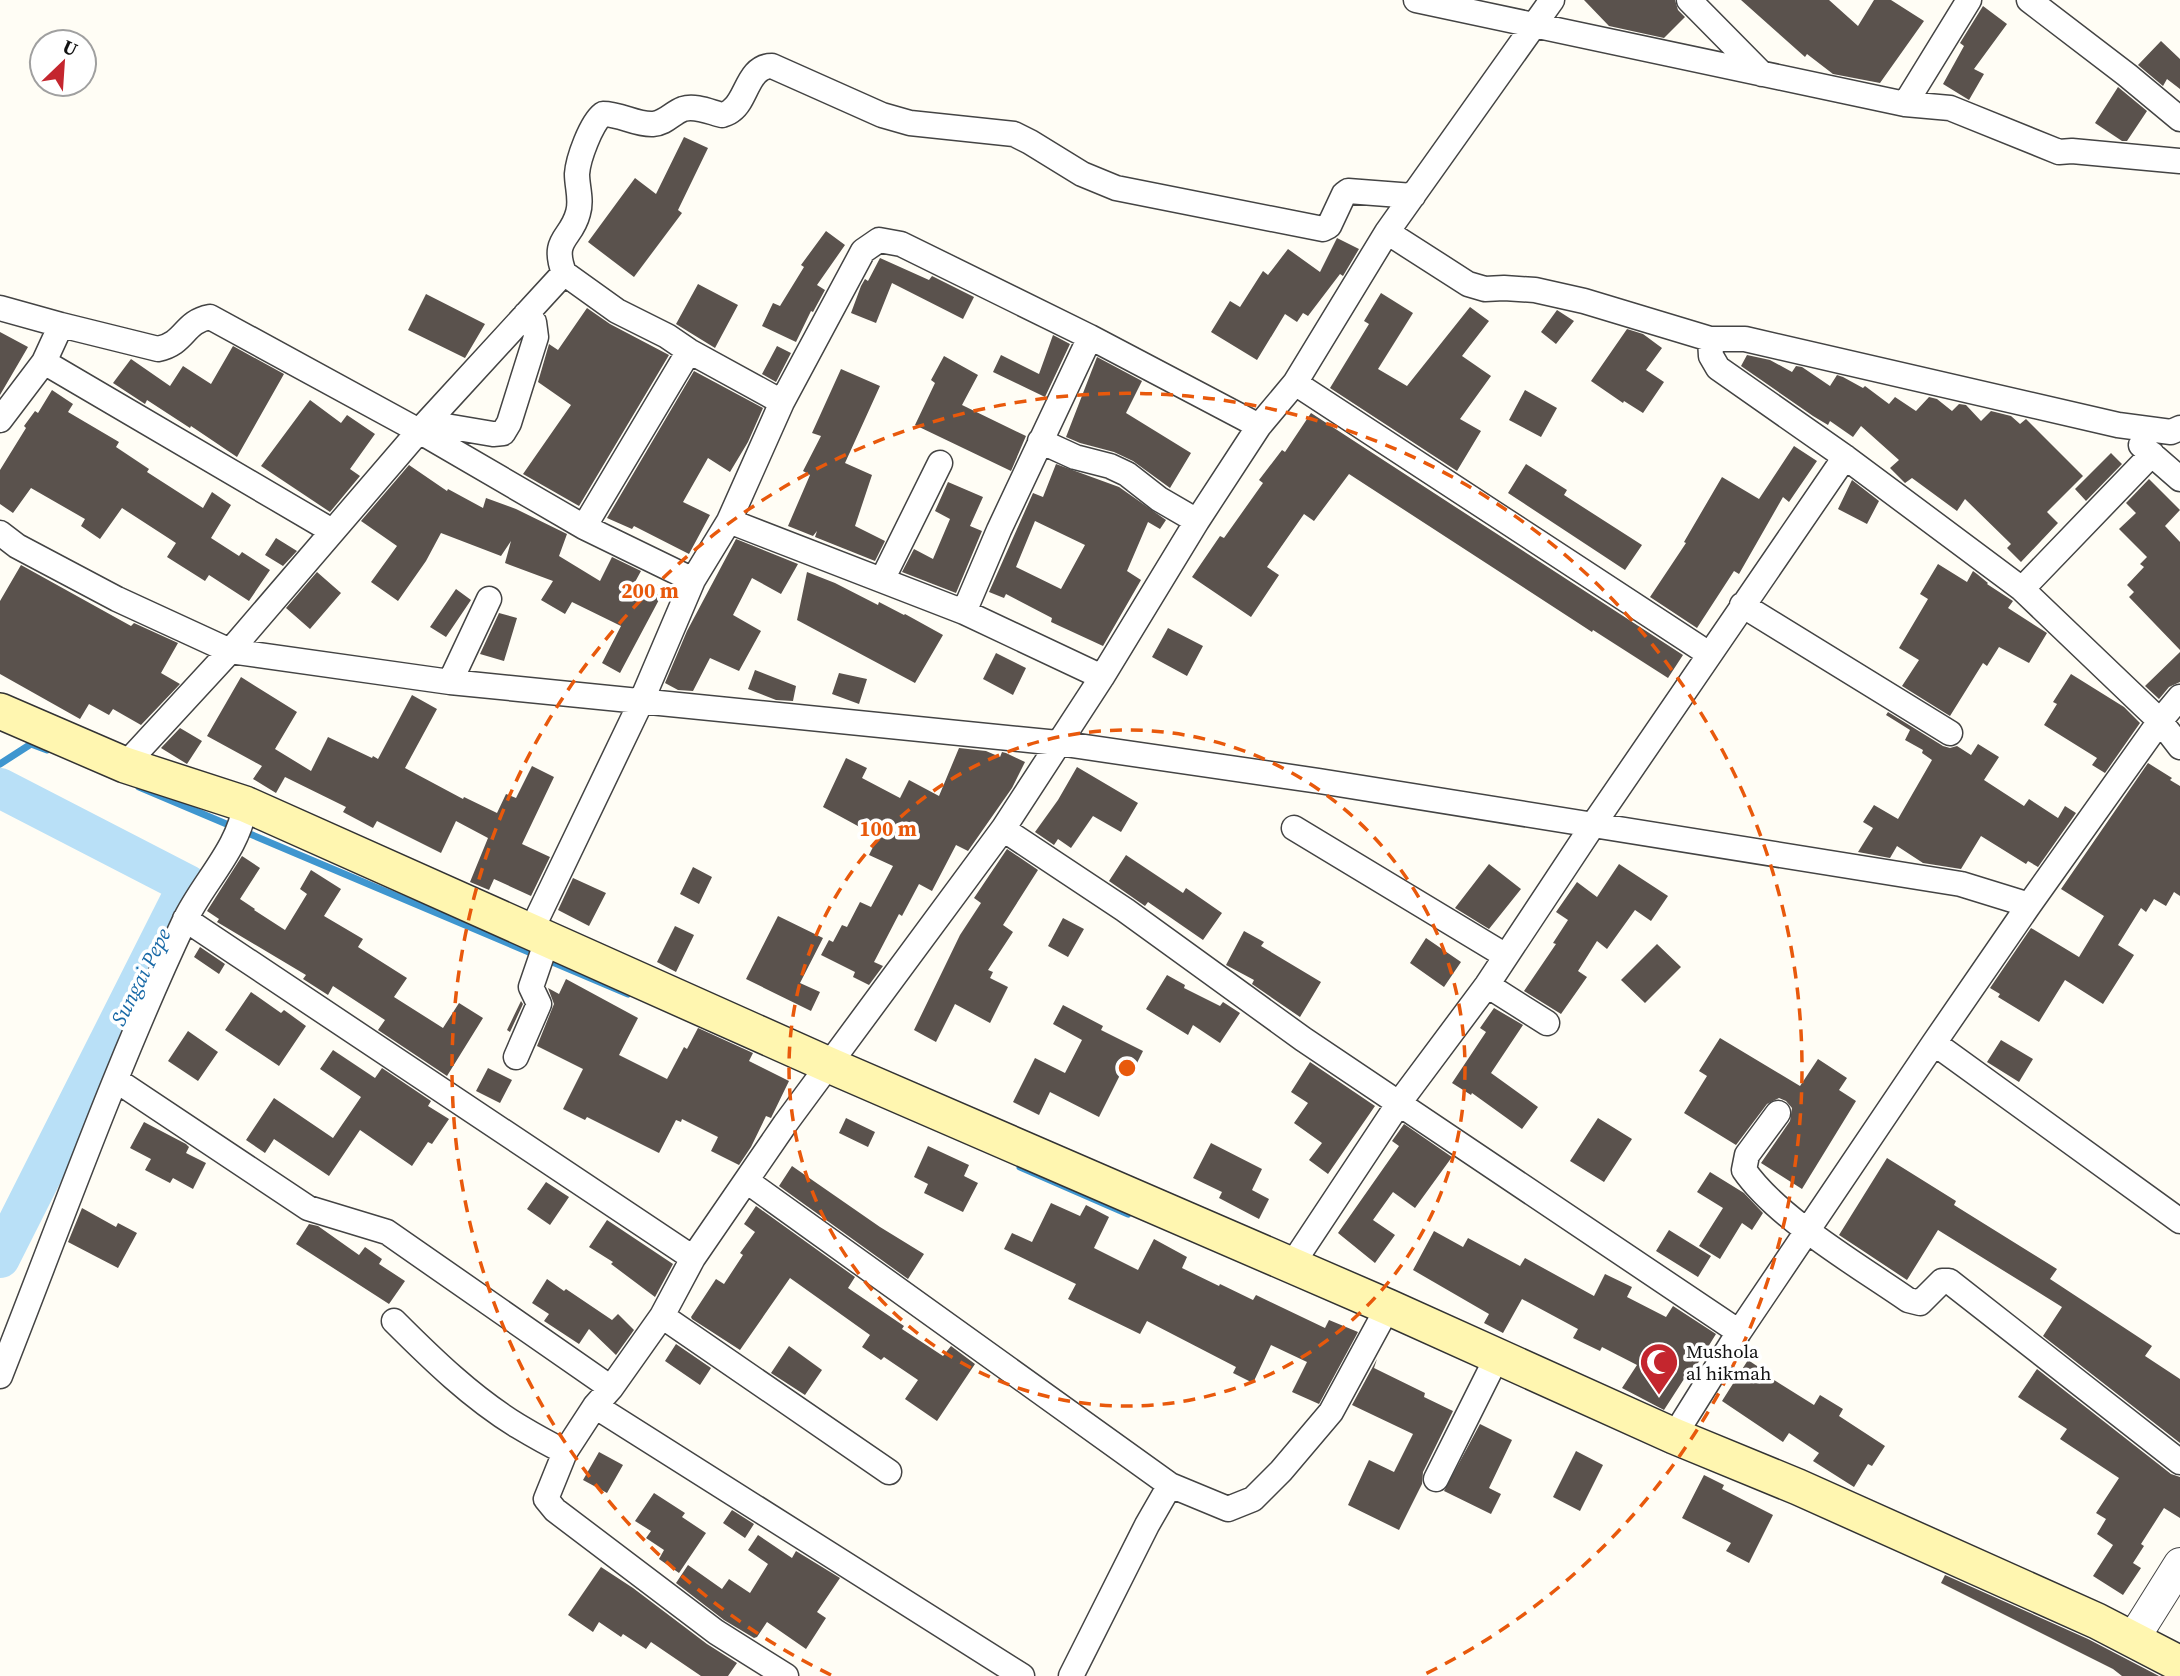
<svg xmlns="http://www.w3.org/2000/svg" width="2180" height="1676" viewBox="0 0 2180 1676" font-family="'Source Serif 4',serif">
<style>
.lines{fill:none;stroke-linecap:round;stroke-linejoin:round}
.stream{stroke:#3f96cf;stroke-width:7}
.river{stroke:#b9e0f7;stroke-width:40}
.building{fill:#5a524d;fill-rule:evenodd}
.minor-casing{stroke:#444;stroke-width:27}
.tertiary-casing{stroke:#444;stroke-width:34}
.secondary-casing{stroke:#333;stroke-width:38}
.minor{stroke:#fff;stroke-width:24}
.tertiary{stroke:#fff;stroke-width:32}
.secondary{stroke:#fff6b0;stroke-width:35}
.ring{fill:none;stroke:#e8590c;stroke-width:3.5;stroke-dasharray:12 9}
.labels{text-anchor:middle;stroke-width:7;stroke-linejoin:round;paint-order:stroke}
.poi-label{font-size:19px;fill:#111;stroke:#fff;text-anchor:start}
.water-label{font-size:21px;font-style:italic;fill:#1768a6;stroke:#fff}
.centre{fill:#e8590c;stroke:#fff;stroke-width:3.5}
.ring-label{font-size:21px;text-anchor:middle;font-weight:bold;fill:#e8590c;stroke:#fff;stroke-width:7;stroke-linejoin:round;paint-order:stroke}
</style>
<rect width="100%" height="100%" fill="#fffdf5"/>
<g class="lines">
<path class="stream" d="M0,764L31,744L47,750
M139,787L628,994
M1020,1167L1128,1214"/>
<path class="river" d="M0,788L188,885L0,1258"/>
</g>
<path class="building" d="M1584,0H1675L1678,10L1685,17L1664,38L1609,26Z
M1741,0H1829L1858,26L1874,0H1891L1924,21L1880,83L1833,74L1807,54L1805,57Z
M1983,6L2007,24L1974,69L1984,74L1969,100L1943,84L1964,46L1960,43Z
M2161,41L2180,59V89L2167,79L2163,86L2138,65Z
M2118,87L2147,111L2127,141H2122L2095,123Z
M684,137L708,148L678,210L682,213L634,277L588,242L635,178L656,194Z
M826,231L845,245L817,285L825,290L813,312L811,311L796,342L762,326L773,303L780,306L804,267L801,265Z
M1337,238L1359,249L1343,276L1340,274L1308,316L1303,313L1297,322L1285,314L1257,360L1211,332L1230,301L1240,307L1263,271L1268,275L1288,249L1320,272Z
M880,258L929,280L932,276L974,297L963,319L892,283L876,323L851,313L861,286L865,279L868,281Z
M698,284L738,305L715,348L676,324Z
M1381,293L1413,313L1378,369L1407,386L1470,307L1489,321L1462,356L1491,376L1460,419L1481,431L1457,471L1330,388L1369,324L1364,321Z
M426,294L485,324L465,358L408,330Z
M587,308L610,324L669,355L579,506L523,474L571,405L538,382L549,344L558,350Z
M1557,310L1574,321L1556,344L1541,332Z
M1627,329L1643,334L1662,348L1646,370L1664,382L1643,413L1624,401L1623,403L1591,381Z
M0,332L28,347L0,395Z
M1053,335L1070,344L1045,397L993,372L1001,355L1039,374Z
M233,346L284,374L237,457L191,426L190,428L147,400L145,404L113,383L131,359L170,386L183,366L211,384Z
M777,346L791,353L776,382L762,374Z
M1747,355L1770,360L1792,372L1796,366L1802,367L1830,386L1837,375L1843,377L1863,388L1865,386L1889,404L1895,397L1916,411L1929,397L1937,399L1952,411L1959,404L1966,405L1981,421L1991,411L2011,416L2020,424L2026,419L2083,476L2047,512L2058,523L2021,562L2007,548L2011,544L1965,499L1957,511L1912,478L1905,483L1890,468L1899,460L1861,426L1853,437L1830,421L1828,425L1813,416L1741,366Z
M944,356L978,375L962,405L1026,436L1011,471L915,425L935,383L931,380Z
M1097,357L1142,381L1126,413L1191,453L1170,488L1133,461L1114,452L1080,443L1066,437Z
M841,369L880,386L845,463L872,475L855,526L885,541L875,561L815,537L817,531L813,536L788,526L810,475L803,471L821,436L812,433Z
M694,371L763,408L748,442L730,472L708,458L683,502L710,515L689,554L634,526L632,529L607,518Z
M52,390L73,404L68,412L119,442L116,447L149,469L147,472L203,508L212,492L231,505L211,538L239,556L242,552L270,570L249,601L209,575L205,581L167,557L176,543L122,508L100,539L81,526L85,519L31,488L13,513L0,504V470L26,428L24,426L35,411L38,413Z
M1525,390L1557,408L1541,437L1509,420Z
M310,400L341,423L347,415L375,434L350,469L360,476L330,512L261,466Z
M1311,413L1683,655L1668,678L1593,630L1592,632L1349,474L1314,521L1304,514L1267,567L1279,575L1251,617L1192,577L1220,536L1224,538L1263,483L1259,480L1282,450L1285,452Z
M1794,446L1817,461L1789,502L1783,497L1739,574L1734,571L1697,628L1650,597L1686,543L1684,542L1722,477L1759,499Z
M2111,453L2122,464L2086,501L2075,489Z
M1056,464L1119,487L1166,520L1160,529L1148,522L1127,571L1141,580L1103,646L1051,622L1052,618L1006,594L1004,598L989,592L1033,493L1043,497ZM1035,521L1085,545L1061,589L1016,567Z
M1526,464L1567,490L1564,495L1642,545L1625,570L1508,493Z
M409,465L447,491L448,489L483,508L486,498L516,509L567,534L559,556L600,581L612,557L641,571L635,582L661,596L620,673L602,663L621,626L572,602L565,614L541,600L553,581L505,563L511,541L501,556L441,533L426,561L398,601L371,582L397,546L361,521Z
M2149,479L2180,510L2165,526L2180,542V650L2129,597L2134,592L2127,585L2144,567L2140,564L2147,557L2119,529L2136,513L2126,503Z
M1852,480L1879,501L1867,524L1838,509Z
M948,482L983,497L970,526L982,531L956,593L902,572L914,549L933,559L950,519L935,511Z
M276,538L297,551L283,566L265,555Z
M736,539L798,564L781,594L752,578L733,615L761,631L739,671L710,658L693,691L678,690L665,683L687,631Z
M1938,564L1967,582L1973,571L1977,574L1988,583L1987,584L2013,601L2008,608L2047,633L2029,663L1999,647L1987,666L1983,663L1950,716L1902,686L1919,660L1899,648L1928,599L1920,594Z
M21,565L131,626L134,623L178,643L161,673L180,684L141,725L113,709L109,715L89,704L80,719L0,674V601Z
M317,572L341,593L310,629L286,608Z
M807,572L835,583L878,605L879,602L904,615L905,614L943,635L915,683L797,620Z
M456,589L471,600L446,637L430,627Z
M499,613L517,618L504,661L480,654Z
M1168,628L1203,646L1187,676L1152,657Z
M2180,652V682L2169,687L2159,699L2145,686Z
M996,653L1026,668L1013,695L983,679Z
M755,670L796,686L793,701L776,700L748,689Z
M839,673L867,679L859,704L832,694Z
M2071,674L2124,707L2140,723L2105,773L2092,765L2097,758L2044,725L2057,704L2053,702Z
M241,677L297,712L275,749L311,771L328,737L372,758L373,756L378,759L412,695L437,709L405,768L463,799L464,797L497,813L506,794L516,798L532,766L554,777L522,844L550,857L531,896L494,879L489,890L470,882L488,838L456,821L441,853L377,821L373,828L343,812L346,807L285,777L276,793L253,779L262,766L207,736Z
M1888,712L1943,746L1950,748L1957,746L1971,755L1978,744L1999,757L1984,780L2024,806L2029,799L2058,818L2065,806L2076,813L2038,867L2028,861L2026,864L1981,836L1961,869L1923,863L1897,846L1890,858L1858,852L1873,828L1863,822L1874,805L1898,819L1932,760L1922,753L1923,750L1905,740L1910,730L1886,715Z
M180,728L202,741L187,764L161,748Z
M959,748L986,751L1000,757L1002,752L1006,753L1025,762L1012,788L968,851L956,845L932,891L919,884L902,916L899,914L874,962L883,966L869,985L853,977L855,972L821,955L829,940L833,942L842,925L847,927L860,902L871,907L893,866L869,855L878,837L823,807L846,758L867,768L862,778L900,798L909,780L939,796Z
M2148,763L2172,778L2170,780L2180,786V896L2174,892L2166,906L2154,899L2146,912L2141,908L2118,945L2134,955L2103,1004L2065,980L2039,1022L1998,997L2000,994L1990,988L2031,928L2079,957L2104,916L2061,889Z
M1077,767L1138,803L1121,832L1093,816L1071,848L1058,839L1054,845L1035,832L1058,800Z
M1007,849L1038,870L1003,925L1013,932L988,970L993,972L990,978L1008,987L990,1023L955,1004L936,1042L914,1030L960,935L981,903L974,898Z
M1126,855L1183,893L1186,888L1222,913L1203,940L1148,902L1145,906L1109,881Z
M242,856L260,868L240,899L255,909L254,910L285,930L307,894L300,889L311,870L341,889L324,916L363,939L358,947L407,978L394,997L443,1028L459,1003L483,1018L447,1076L378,1030L385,1020L333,986L328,995L303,979L306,975L217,922L219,919L207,911Z
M1489,864L1521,889L1489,929L1455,908Z
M1619,864L1668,896L1651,921L1635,910L1607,949L1597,941L1578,971L1587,977L1561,1014L1524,991L1556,944L1553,943L1568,920L1556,912L1577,882L1597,897Z
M693,867L712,877L699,904L680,894Z
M573,878L606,893L589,926L558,910Z
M778,916L823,938L800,983L820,992L811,1011L746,979Z
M1063,918L1084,929L1068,957L1048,946Z
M675,926L694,935L676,972L657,962Z
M1244,931L1264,942L1261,946L1321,982L1300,1017L1252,984L1254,980L1226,965Z
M1426,938L1461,962L1444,987L1410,963Z
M1657,944L1681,967L1645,1003L1621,980Z
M200,947L225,964L219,974L194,957Z
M1167,975L1185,985L1184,988L1220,1006L1223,1002L1240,1013L1220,1043L1193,1025L1188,1035L1146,1009Z
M566,979L638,1018L619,1055L667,1079L684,1047L687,1049L698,1028L753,1053L749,1061L789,1081L771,1118L766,1116L751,1147L739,1165L711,1151L718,1137L682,1119L681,1122L676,1120L659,1153L587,1117L585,1120L563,1109L583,1069L537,1046L554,1004L548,988L559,994Z
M251,992L281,1013L284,1010L306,1026L279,1066L225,1030Z
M521,1001L523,1004L510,1032L507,1030Z
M1063,1005L1103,1026L1101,1030L1143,1051L1133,1071L1124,1067L1099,1117L1050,1092L1039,1115L1013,1102L1035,1058L1065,1073L1082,1040L1053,1024Z
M1494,1008L1523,1025L1491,1073L1538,1107L1522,1129L1472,1093L1471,1095L1452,1083L1486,1032L1480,1028Z
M188,1031L218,1052L198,1081L168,1061Z
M1720,1038L1800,1086L1818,1059L1847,1078L1839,1090L1856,1101L1802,1189L1761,1163L1790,1121L1792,1108L1786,1101L1779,1098L1767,1104L1736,1145L1684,1113L1707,1076L1699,1071Z
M2001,1040L2033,1059L2019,1082L1987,1062Z
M333,1050L375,1078L382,1068L431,1101L428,1106L449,1119L432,1144L428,1142L412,1166L360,1130L329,1176L274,1139L265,1153L246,1140L274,1098L333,1138L361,1097L320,1069Z
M1310,1062L1375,1106L1328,1174L1309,1160L1322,1143L1294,1123L1308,1103L1291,1092Z
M488,1068L512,1080L500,1103L476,1091Z
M846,1118L875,1132L868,1147L839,1133Z
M1598,1118L1632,1139L1604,1182L1570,1161Z
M144,1122L186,1144L189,1147L186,1153L206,1163L193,1189L173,1178L170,1183L145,1170L151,1159L130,1148Z
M1404,1124L1452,1157L1415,1208L1393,1192L1373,1220L1395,1235L1375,1263L1338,1233L1399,1146L1392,1141Z
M1211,1143L1262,1169L1252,1190L1269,1199L1259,1219L1219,1198L1222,1192L1193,1178Z
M928,1146L969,1165L964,1176L978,1183L963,1212L924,1193L928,1184L914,1177Z
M1887,1158L1956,1201L1954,1205L2057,1269L2050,1279L2152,1346L2145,1356L2180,1379V1443L2043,1336L2062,1307L1938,1230L1907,1280L1839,1235Z
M792,1166L880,1227L924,1254L908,1279L779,1186Z
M1710,1172L1744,1193L1763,1213L1752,1230L1742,1223L1720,1259L1699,1246L1723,1208L1697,1192Z
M546,1182L569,1197L550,1225L527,1209Z
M1051,1203L1080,1216L1086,1205L1109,1217L1094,1248L1138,1270L1154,1239L1187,1257L1182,1268L1219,1286L1220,1284L1253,1300L1256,1295L1325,1328L1329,1320L1358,1332L1319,1404L1292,1392L1307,1362L1271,1345L1253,1383L1233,1373L1236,1367L1147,1321L1140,1334L1068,1299L1076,1284L1004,1249L1012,1233L1032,1242Z
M756,1206L855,1277L848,1288L904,1326L902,1329L943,1356L951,1346L975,1364L937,1421L905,1399L918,1380L884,1357L881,1360L862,1347L870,1335L790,1278L740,1350L692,1319L691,1317L716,1279L724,1284L743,1255L740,1253L755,1232L744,1224Z
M82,1208L116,1227L118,1223L137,1233L118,1268L68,1242Z
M607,1220L673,1264L655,1297L611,1264L613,1262L589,1247Z
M309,1224L318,1226L359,1255L365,1247L382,1259L379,1264L405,1281L389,1304L296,1244Z
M1669,1230L1711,1256L1698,1277L1656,1251Z
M1434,1231L1463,1247L1468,1238L1520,1266L1525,1258L1594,1296L1605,1274L1632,1287L1627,1297L1666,1317L1673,1306L1716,1334L1687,1381L1684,1379L1664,1410L1622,1388L1637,1365L1602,1347L1600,1351L1573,1338L1578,1329L1522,1299L1503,1333L1484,1323L1489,1314L1413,1270Z
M547,1279L564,1291L566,1289L612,1320L618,1314L634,1330L616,1355L589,1329L579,1344L544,1321L549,1314L532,1303Z
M676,1344L711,1368L700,1385L665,1361Z
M789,1346L822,1370L805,1395L771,1373Z
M1377,1359L1374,1368L1425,1393L1424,1397L1453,1411L1423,1472L1422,1484L1399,1530L1348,1505L1369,1460L1394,1472L1413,1434L1352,1405Z
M1748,1360L1772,1376L1771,1378L1814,1405L1820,1395L1843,1409L1839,1416L1885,1446L1872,1466L1868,1464L1854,1487L1813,1461L1819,1453L1789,1433L1783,1442L1722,1401Z
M2037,1369L2171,1474L2180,1477V1518L2164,1508L2141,1544L2144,1546L2133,1563L2141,1568L2123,1595L2093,1576L2113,1545L2097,1534L2106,1519L2096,1513L2119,1478L2060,1439L2067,1429L2018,1397Z
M1480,1424L1512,1440L1489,1488L1501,1494L1491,1514L1444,1491Z
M1576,1451L1603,1465L1580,1511L1553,1497Z
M599,1452L623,1465L607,1493L583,1480Z
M1704,1475L1724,1485L1722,1489L1773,1515L1749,1563L1726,1551L1731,1543L1682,1518Z
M654,1493L685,1513L682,1517L706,1533L679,1573L659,1559L664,1550L646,1538L651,1531L635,1521Z
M732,1510L754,1524L745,1538L723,1523Z
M758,1535L792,1558L796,1551L840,1578L817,1612L826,1618L806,1649L767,1622L757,1637L754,1638L724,1620L676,1583L688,1565L722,1589L729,1579L750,1593L768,1564L748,1550Z
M601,1567L633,1588L707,1644L737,1663L728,1676H701L651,1642L646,1649L623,1634L621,1637L599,1622L593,1632L568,1615Z
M1945,1575L2088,1639L2159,1676H2122L2113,1669L1941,1583Z"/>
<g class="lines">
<g class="minor-casing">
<path id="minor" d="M1416,0L1905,104L1950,108L2059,152L2072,151L2180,161
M1689,0L1762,74
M2029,0L2127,75L2180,119
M1905,104L1969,0
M1387,232L1468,284L1485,289L1504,288L1535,290L1584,301L1710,339H1745L2118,425L2171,432L2180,428
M564,273L617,311L667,336L689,351L782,402
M0,308L61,325L158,349C186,343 183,322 210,317L419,431L584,527L693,580
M44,362L332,531
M1295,383L1709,654
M0,420L44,362L61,325
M428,423L493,434L503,433L509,423L536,337L534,322L526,314
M1040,441L1075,457L1110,466L1127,474L1159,499L1197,521
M2141,445L2180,479
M729,521L964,612L1102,677
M584,527L689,351
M0,533L17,546L117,599L230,651L450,682L1058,743L1319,781L1961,884L2029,905
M882,580L940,463
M2022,589L2152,454
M1742,605L1950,733
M964,612L999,530L1090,337
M450,682L489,599
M2180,697L2160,721L2180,747
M125,765L230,651L419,431L564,273C551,238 571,240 578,213C582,200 577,187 577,174C578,159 591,123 603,114C621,114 636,125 653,124C666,123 672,113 683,109C695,105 710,112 722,115C725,114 729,113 732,110C747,99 748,66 772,66L882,115L910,123L1014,134L1030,142L1082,174L1116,188L1323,229L1329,226L1344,194L1348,191L1413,196
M1294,828L1506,956
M1003,829L1125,910L1303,1039L1739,1332
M185,919L693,1258
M531,931L641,702L693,580L729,521L782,402L863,251L879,240L901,244L1090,337L1259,426
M1487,985L1547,1023
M1934,1043L2180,1221
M516,1057L539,1004L531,987L543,952L545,938
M116,1080L308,1208L387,1232L611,1388
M1778,1113L1747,1155L1744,1170C1777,1218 1859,1266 1908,1300L1920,1303L1942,1281H1949L2180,1462
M748,1182L1170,1485L1228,1509L1253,1499L1281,1471L1331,1412L1388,1307
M1291,1266L1399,1103L1487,985L1593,825L1845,457
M662,1316L889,1472
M394,1321C432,1359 472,1398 518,1426C533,1435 549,1444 565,1452
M0,1376C60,1224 115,1069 184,922C202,883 240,848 245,804
M595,1406L1022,1676
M1674,1436L1739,1332L1934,1043L2029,905L2160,721L2022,589L1845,457L1718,368L1711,356L1710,339
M1436,1479L1497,1357
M786,1676L716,1632L555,1510L546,1499L565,1452L595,1406L611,1388L662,1316L693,1258L785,1124L1003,829L1102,677L1197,521L1259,426L1295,383L1387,232L1552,0
M1071,1676L1147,1525L1170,1485"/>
</g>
<g class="tertiary-casing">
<path id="tertiary" d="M2133,1639L2180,1564"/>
</g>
<g class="secondary-casing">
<path id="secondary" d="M0,711L125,765L245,804L829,1065L1388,1307L1674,1436L1798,1487L2097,1621L2180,1664"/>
</g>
<use href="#minor" class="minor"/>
<use href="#tertiary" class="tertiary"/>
<use href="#secondary" class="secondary"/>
</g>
<g class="ring">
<circle cx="1127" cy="1068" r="338"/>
<path d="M831 1675A675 675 0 1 1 1423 1675"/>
</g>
<defs>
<g id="mosque-pin" transform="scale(2.0125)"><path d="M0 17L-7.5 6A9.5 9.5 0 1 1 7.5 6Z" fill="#c4262e" stroke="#fff"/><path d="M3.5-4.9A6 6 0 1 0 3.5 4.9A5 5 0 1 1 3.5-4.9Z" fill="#fff"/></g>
</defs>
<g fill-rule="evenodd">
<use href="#mosque-pin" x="1659" y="1362"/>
</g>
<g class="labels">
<g class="poi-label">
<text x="1686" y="1358">Mushola<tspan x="1686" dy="22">al hikmah</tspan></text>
</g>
<g class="water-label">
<text transform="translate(141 977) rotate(-63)" y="7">Sungai Pepe</text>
</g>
</g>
<circle cx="1127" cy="1068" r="10" class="centre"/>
<g class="ring-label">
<text x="650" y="598">200 m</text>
<text x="888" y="836">100 m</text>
</g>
<g transform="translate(63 63) rotate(25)"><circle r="33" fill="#ffffff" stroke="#a0a0a0" stroke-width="2"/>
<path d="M0-5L12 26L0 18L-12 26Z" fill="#c4262e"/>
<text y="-10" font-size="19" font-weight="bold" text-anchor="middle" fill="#111111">U</text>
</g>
</svg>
